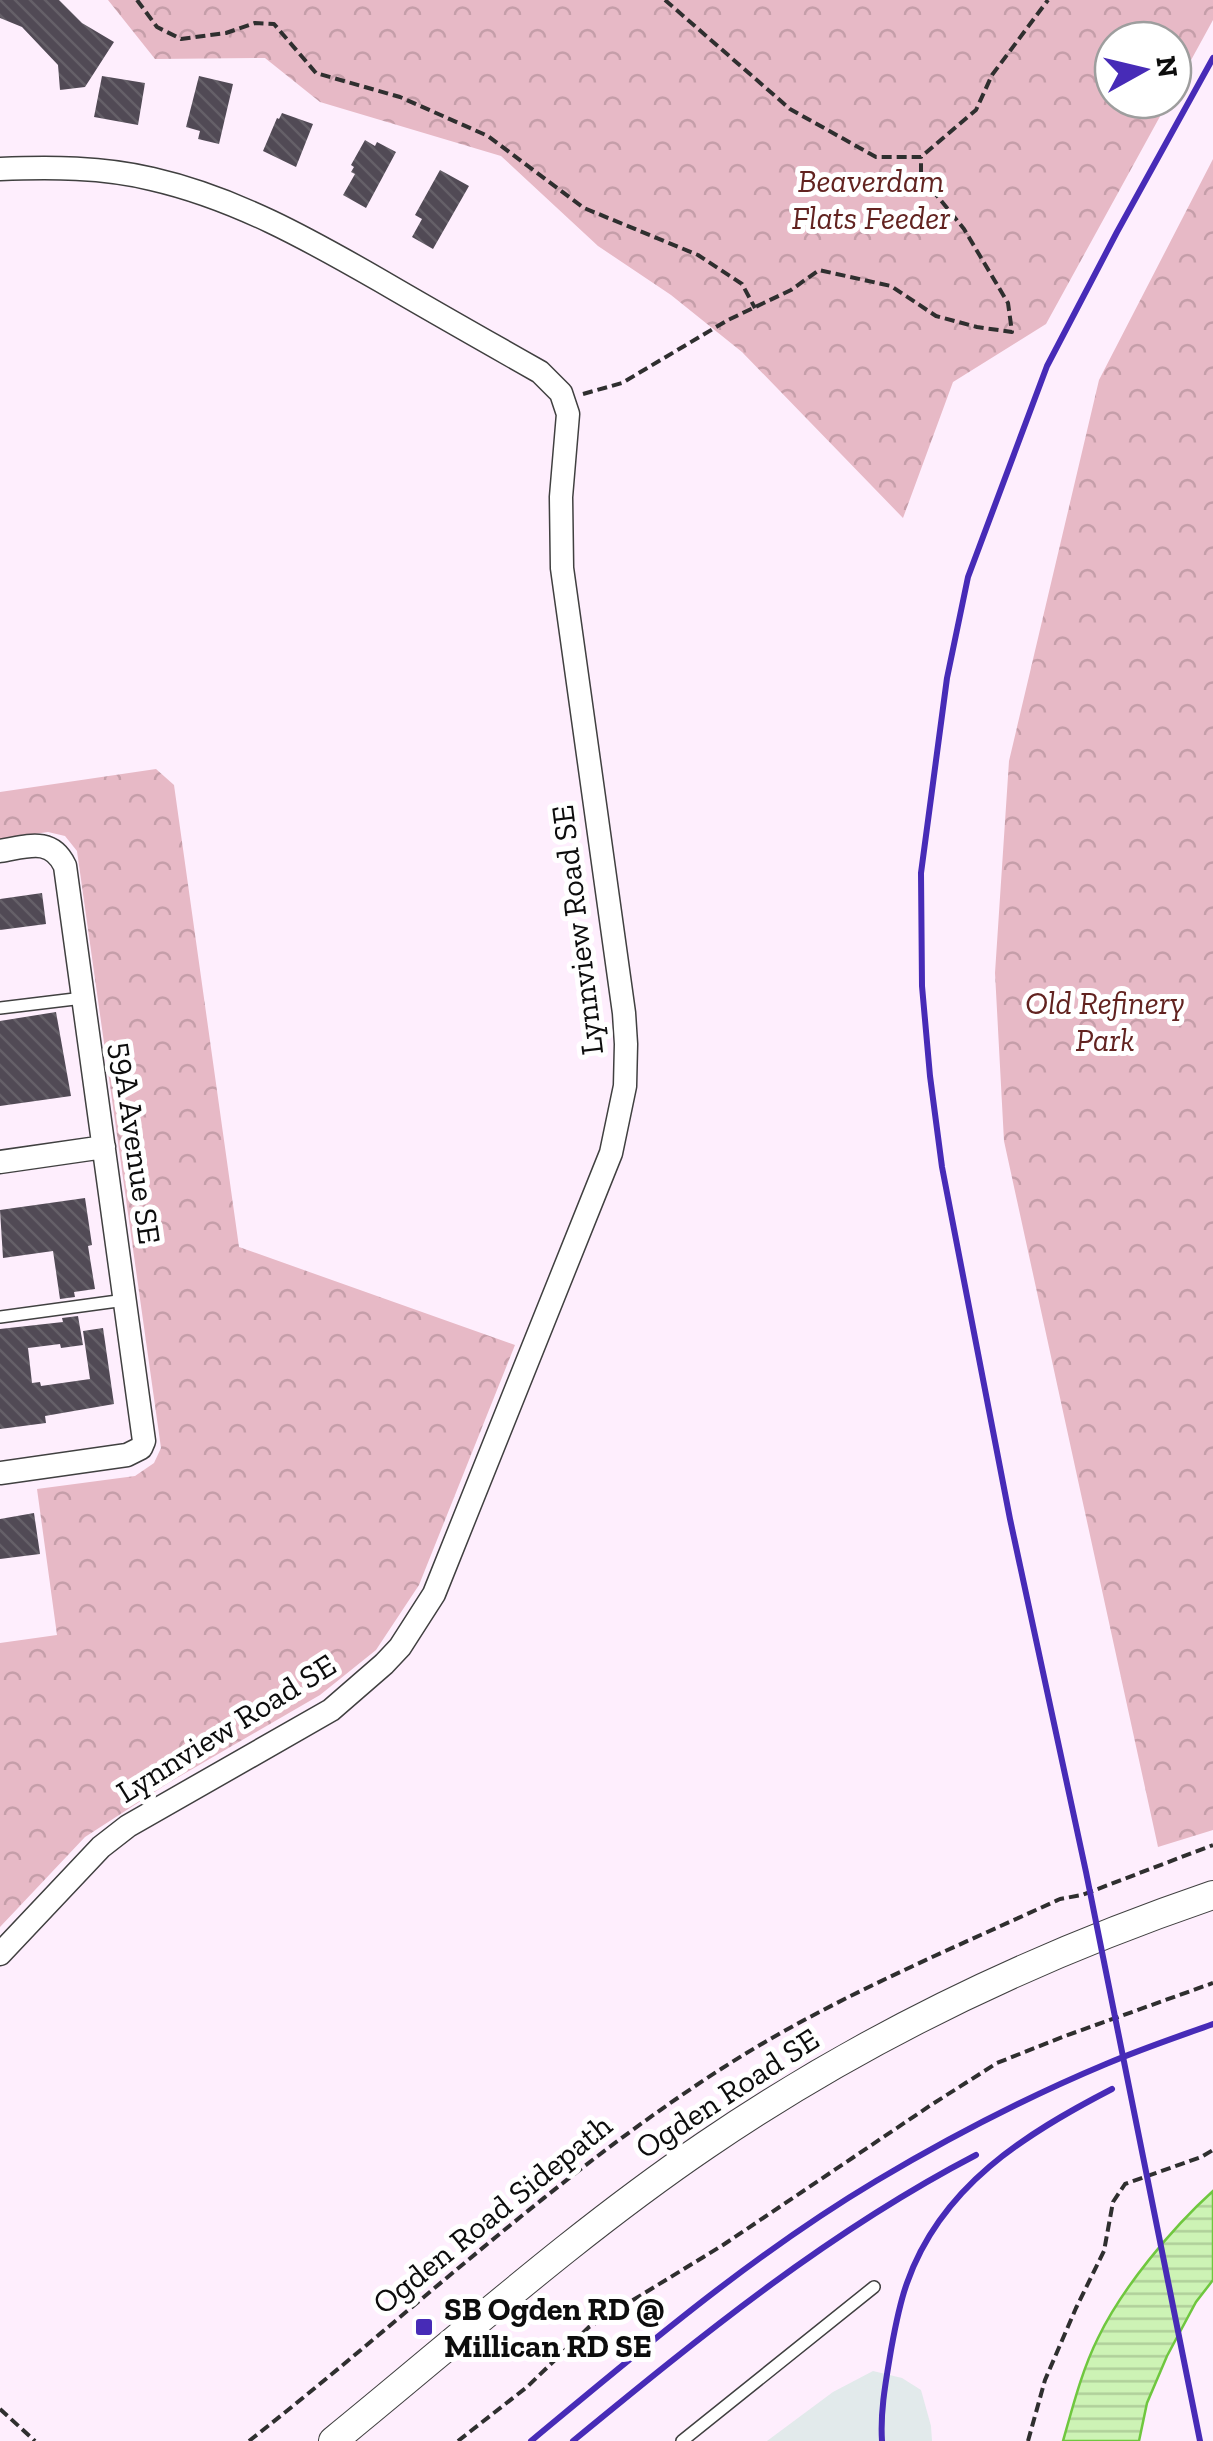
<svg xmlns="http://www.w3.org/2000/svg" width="1213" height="2441" viewBox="0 0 1213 2441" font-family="'Zilla Slab',serif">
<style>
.industrial{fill:#e2eaeb}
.park{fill:url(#park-crowns)}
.water{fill:url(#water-rules);stroke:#6fc73f;stroke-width:2.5}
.building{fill:url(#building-back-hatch)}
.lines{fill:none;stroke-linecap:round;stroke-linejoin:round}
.service-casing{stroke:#404040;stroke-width:14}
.minor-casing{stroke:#404040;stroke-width:25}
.tertiary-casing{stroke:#404040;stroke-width:30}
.path{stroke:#2f2f2f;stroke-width:4;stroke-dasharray:10 5;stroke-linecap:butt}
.service{stroke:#fff;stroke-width:11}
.minor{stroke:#fff;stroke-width:22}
.tertiary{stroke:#fff;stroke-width:28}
.rail{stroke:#472bb7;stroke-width:6}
.poi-dot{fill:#472bb7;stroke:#fff;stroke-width:4}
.labels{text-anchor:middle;stroke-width:10;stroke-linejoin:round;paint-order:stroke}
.park-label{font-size:32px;font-style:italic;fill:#622320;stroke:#fff}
.street-label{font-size:32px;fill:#0d0d0d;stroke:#fff}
.poi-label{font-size:32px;font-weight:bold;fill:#0d0d0d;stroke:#fff;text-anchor:start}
</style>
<defs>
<pattern id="park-crowns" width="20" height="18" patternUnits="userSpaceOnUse" patternTransform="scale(2.5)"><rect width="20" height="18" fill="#e7b9c6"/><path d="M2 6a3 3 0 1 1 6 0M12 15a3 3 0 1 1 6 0" fill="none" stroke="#c59ea9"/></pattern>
<pattern id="water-rules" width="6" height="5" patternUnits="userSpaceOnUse" patternTransform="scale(2.5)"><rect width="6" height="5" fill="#cdf3b5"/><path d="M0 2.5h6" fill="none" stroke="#afcf9a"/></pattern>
<pattern id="building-back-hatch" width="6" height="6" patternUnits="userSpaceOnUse" patternTransform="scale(2.5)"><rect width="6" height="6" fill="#514a55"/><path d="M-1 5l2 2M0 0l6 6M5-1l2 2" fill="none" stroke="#656068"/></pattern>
</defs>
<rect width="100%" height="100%" fill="#feeefd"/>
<path class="industrial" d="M873,2371L902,2378L921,2390L931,2426L932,2441H767L833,2392Z"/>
<path class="park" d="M108,0H1213V20L1173,93V40H1113V100H1169L1046,324L953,382L903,518L742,352L671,295L598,246L501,156L320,102L265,58L155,59Z
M1213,159V1830L1158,1847L1004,1141L995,973L1009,761L1099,380Z
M156,769L174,785L239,1247L515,1345L419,1585L376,1650L320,1695L170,1782L85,1837L0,1927V1643L57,1635L37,1489L135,1476L154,1463L161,1448L77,851L65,836L48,832L0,839V792Z"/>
<path class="water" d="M1213,2191V2280L1196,2302L1167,2356L1147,2403L1139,2441H1063C1073,2406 1082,2370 1098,2338C1122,2288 1172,2228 1213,2191Z"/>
<path class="building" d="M0,0H59L82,23L114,42L85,87L60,90L58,65L22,27L0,18Z
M102,76L145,83L138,125L94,117Z
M199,76L233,84L219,144L198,139L200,131L186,127Z
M282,113L313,124L296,167L263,151L277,118L279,119Z
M365,140L375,146L377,142L396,152L366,208L343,195L355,174L351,172L354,167L351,165Z
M440,170L469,186L433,249L412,237L422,219L415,215Z
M42,893L46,924L0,930V899Z
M56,1012L71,1096L0,1106V1021Z
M85,1198L92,1245L88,1246L95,1289L74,1292L75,1297L60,1299L53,1251L3,1258L0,1210Z
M78,1316L83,1345L61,1348L60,1344L28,1348L32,1383L40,1382L41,1386L90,1379L83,1331L103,1328L114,1404L45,1416L46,1423L0,1429V1329L63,1322L62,1318Z
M34,1513L40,1554L0,1559V1519Z"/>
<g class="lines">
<g class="service-casing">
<path id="service" d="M0,1008L83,998
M0,1317L125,1300
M682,2441L874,2287"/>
</g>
<g class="minor-casing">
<path id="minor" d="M0,169C50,167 103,167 152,179C235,198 308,239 381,281C434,312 487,342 540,372L561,393L568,414L561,497L562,568L624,1013L626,1044L625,1086L611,1153L434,1594L400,1647L384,1664L331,1710L128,1826L101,1847L0,1954
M0,851C26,847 51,836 65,866L144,1441L141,1448L127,1455L0,1473
M0,1162L104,1147"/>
</g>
<g class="tertiary-casing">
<path id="tertiary" d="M333,2441C456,2341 575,2234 706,2145C863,2038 1034,1956 1213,1895"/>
</g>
<path class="path" d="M137,0L157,27L181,39L226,33L255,23L274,24L316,73L400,97L488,136L584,208L698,255L742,284L755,308
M665,0L790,109L876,157H921L976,110L992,75L1048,0
M583,394L622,383L728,320L791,290L819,270L891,286L936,316L977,327L1012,332L1008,303L964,229L921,176V157
M0,2409L35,2441
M249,2441C407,2317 552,2178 721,2069C828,2000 945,1952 1060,1899L1082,1895L1213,1845
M458,2441L527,2387L589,2327L723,2245L931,2105L997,2063L1065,2036L1213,1983
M1028,2441L1045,2380L1076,2308L1104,2251L1113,2202L1125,2184L1201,2157L1213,2150"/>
<use href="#service" class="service"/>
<use href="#minor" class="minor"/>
<use href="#tertiary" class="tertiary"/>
<path class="rail" d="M531,2441C642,2349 752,2255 876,2181C950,2137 1027,2097 1106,2064C1141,2049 1177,2037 1213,2024
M573,2441C701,2336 828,2232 976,2155
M882,2441C880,2411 886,2380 891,2350C895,2328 899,2305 907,2283C941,2186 1025,2134 1112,2089
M1200,2441L1086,1872L1010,1519L942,1167L930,1076L922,986L921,873L947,678L968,577L1047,366L1117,232L1213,58"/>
</g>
<rect class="poi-dot" x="414" y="2317" width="20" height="20" rx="5"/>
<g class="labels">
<g class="park-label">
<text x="871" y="192">Beaverdam<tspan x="871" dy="37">Flats Feeder</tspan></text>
<text x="1105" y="1014">Old Refinery<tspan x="1105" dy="37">Park</tspan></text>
</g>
<g class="street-label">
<text transform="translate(577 930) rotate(-97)" y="11">Lynnview Road SE</text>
<text transform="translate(136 1143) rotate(82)" y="11">59A Avenue SE</text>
<text transform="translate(226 1728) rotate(-32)" y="11">Lynnview Road SE</text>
<text transform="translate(727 2093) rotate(-33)" y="11">Ogden Road SE</text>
<text transform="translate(492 2214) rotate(-39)" y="11">Ogden Road Sidepath</text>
</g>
<g class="poi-label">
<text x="444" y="2320">SB Ogden RD @<tspan x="444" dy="37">Millican RD SE</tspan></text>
</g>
</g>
<g transform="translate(1143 70) rotate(82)"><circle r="48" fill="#ffffff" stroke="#9e9e9e" stroke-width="2.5"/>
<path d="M0-8L18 38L0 25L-18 38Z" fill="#472bb7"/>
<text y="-15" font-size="28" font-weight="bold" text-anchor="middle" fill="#0d0d0d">N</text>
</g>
</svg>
